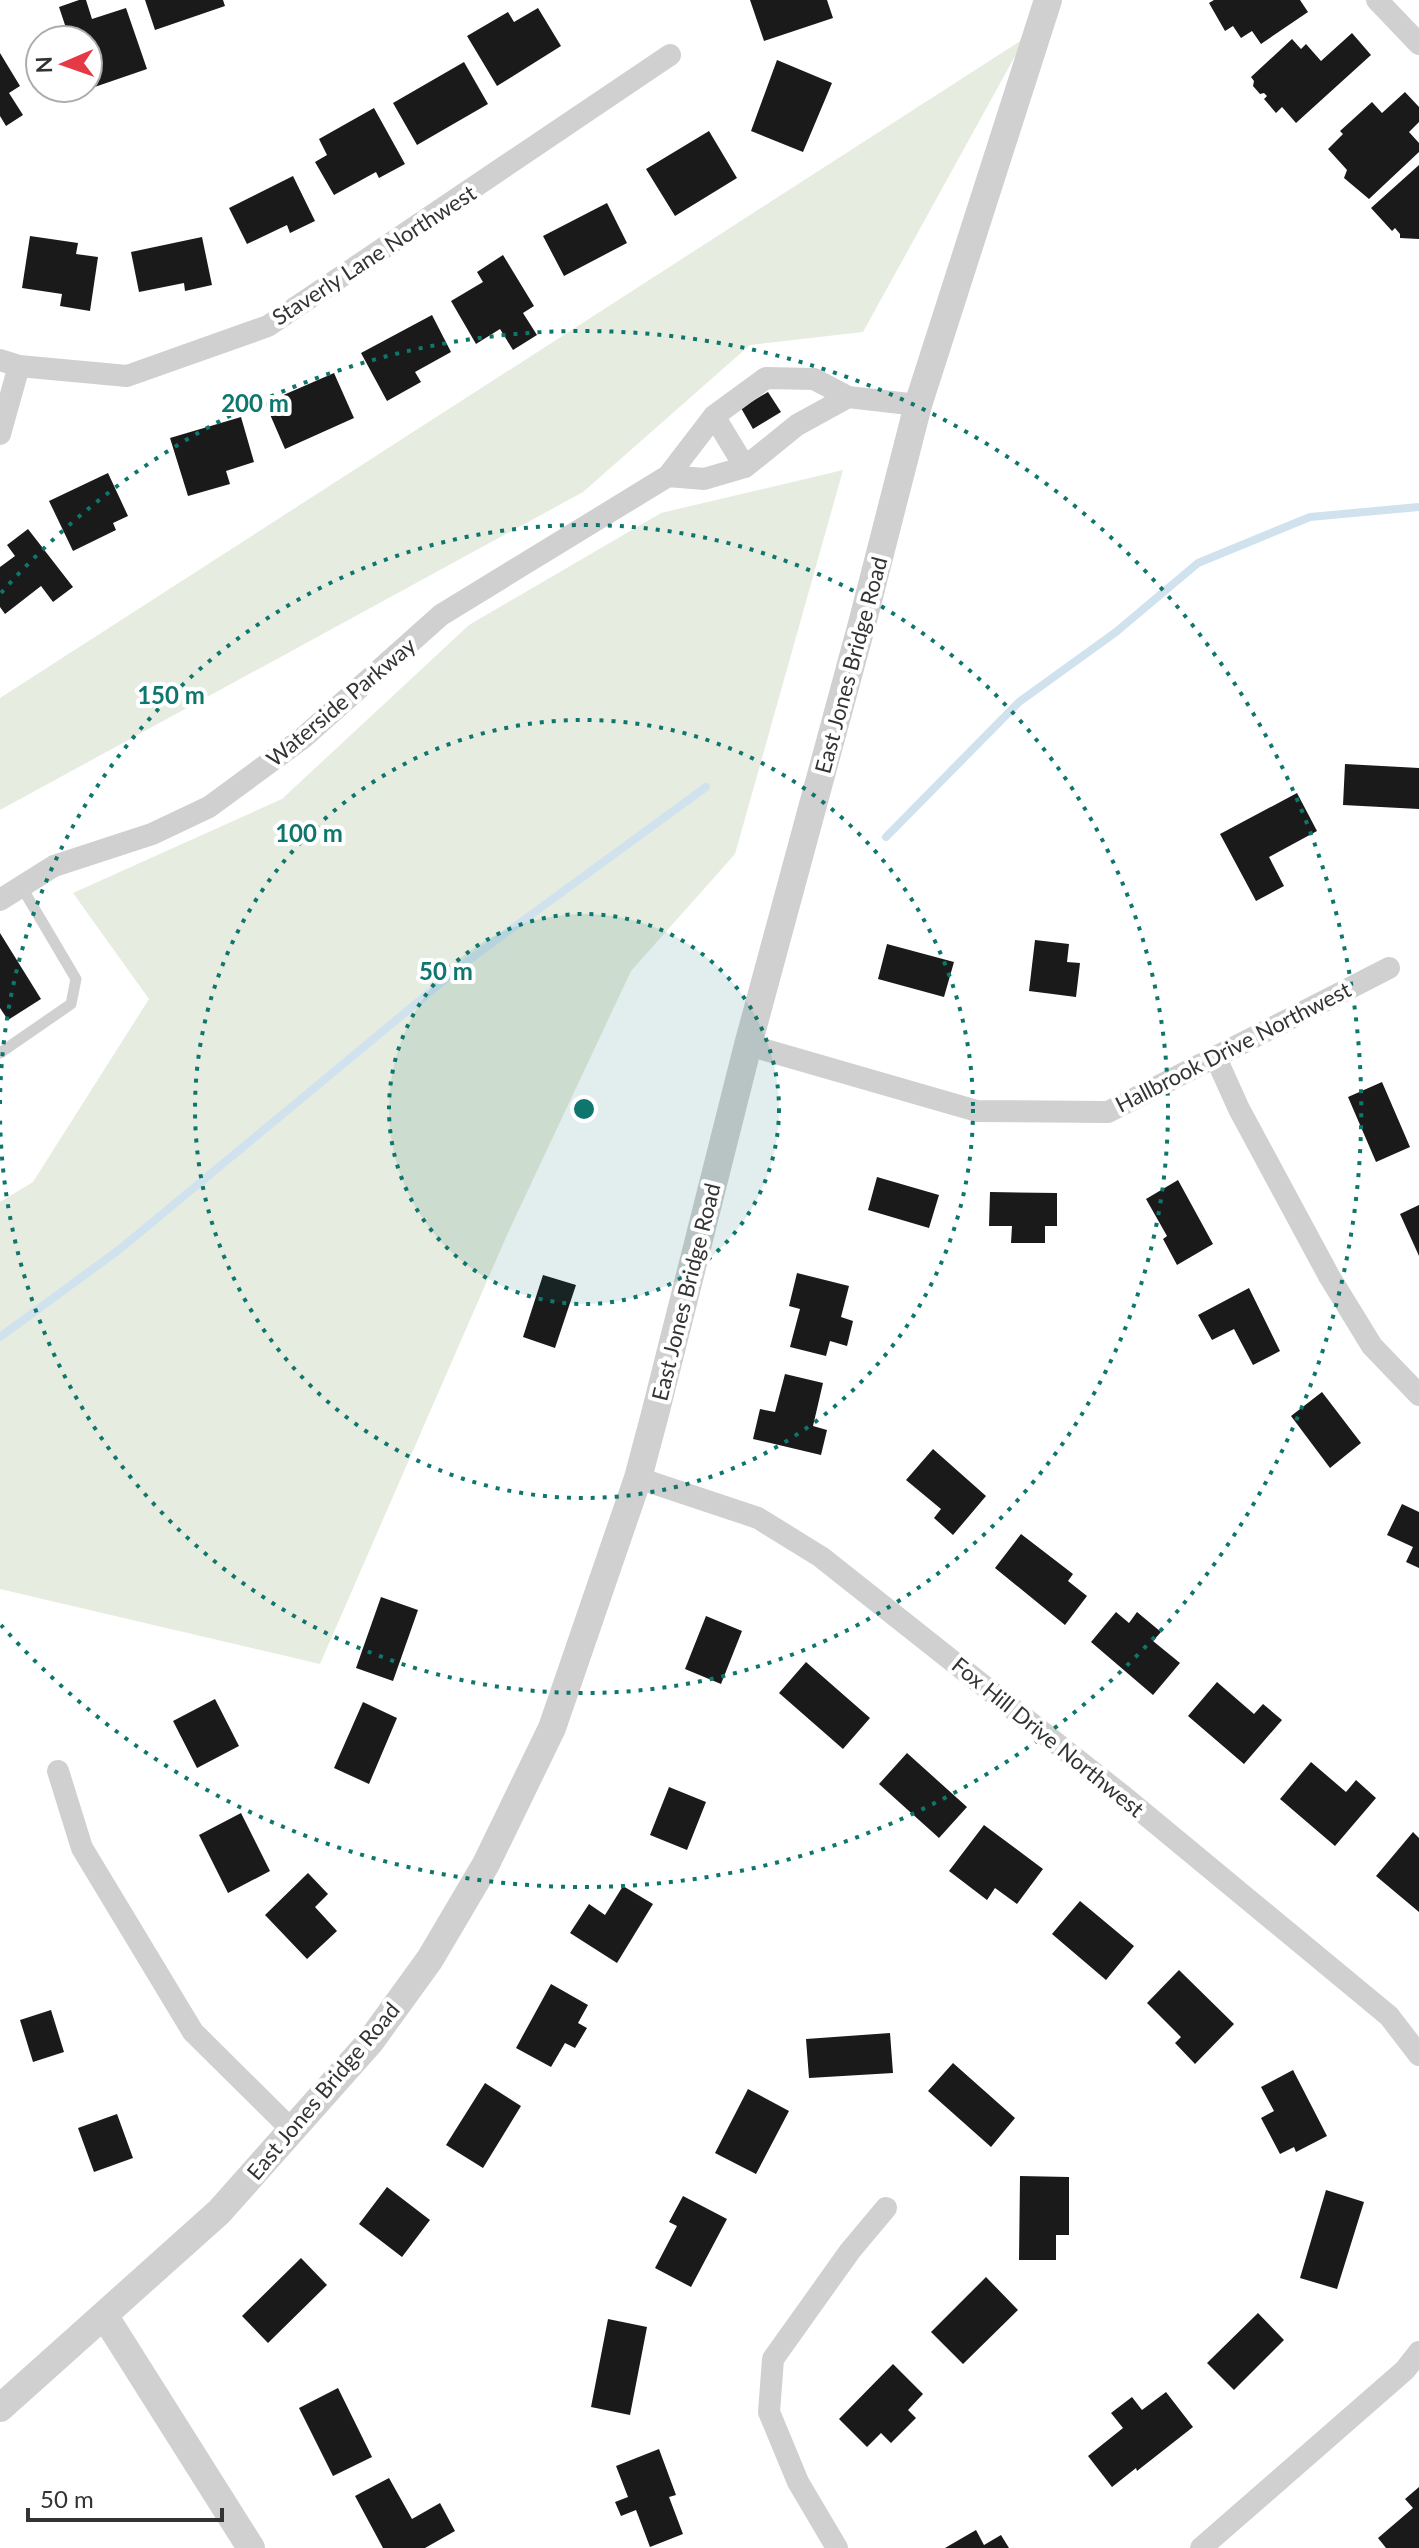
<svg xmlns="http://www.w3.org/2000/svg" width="1419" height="2548" viewBox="0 0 1419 2548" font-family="Lato,sans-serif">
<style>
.green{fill:#e6ecdf}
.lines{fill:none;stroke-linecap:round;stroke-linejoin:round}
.stream{stroke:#cfe2ee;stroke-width:8}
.building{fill:#1a1a1a}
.service{stroke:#d0d0d0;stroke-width:11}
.minor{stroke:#d0d0d0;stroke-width:22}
.tertiary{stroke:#d0d0d0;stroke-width:28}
.ring{fill:none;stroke:#0f766e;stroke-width:4;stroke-dasharray:4 8}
.labels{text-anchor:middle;stroke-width:8;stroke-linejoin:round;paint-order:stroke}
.street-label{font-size:22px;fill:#333;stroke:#fff}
.centre{fill:#0f766e;stroke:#fff;stroke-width:4}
.ring-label{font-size:24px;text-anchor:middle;font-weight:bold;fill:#0f766e;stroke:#fff;stroke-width:8;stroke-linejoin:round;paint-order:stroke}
</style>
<rect width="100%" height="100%" fill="#fff"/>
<path class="green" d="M1025,38L863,332L750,345L583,492L0,810V698Z
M843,470L735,854L631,971L507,1235L320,1664L0,1589V1202L33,1182L149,999L73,893L282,799L469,625L661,513Z"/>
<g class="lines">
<path class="stream" d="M886,837L1019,702L1116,632L1198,563L1310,517L1419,507
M0,1337L120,1249L465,963L706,787"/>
</g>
<path class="building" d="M79,0H86L92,19L126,8L147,69L83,91L82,88H88V40H70L59,7Z
M145,0H223L225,6L155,30Z
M750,0H827L833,18L764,41Z
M1214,0H1300L1308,12L1261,44L1252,31L1241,38L1233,26L1225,31L1209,3Z
M538,8L561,46L497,86L467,36L508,12L514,22Z
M1352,33L1371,55L1296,123L1282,107L1276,113L1264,99L1267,96L1264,93L1260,94L1253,86L1254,81L1251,77L1292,39L1301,49L1306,44L1321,61Z
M0,53L20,86L9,93L23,115L6,126L0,116Z
M777,60L832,83L803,152L751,131Z
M464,62L488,104L417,145L393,103Z
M1405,92L1419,107V122L1409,132L1419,143V152L1369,199L1344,178L1347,170L1328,149L1343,134L1340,131L1372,102L1382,113Z
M374,108L405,164L379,178L376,172L334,195L315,162L327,155L319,139Z
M709,131L737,178L675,216L646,169Z
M1419,165V239L1400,238V234L1395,228L1392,231L1371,208Z
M293,176L315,221L290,233L287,225L247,244L229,208Z
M607,203L627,243L564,276L543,236Z
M30,236L78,243L76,254L98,257L90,311L60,306L62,294L22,288Z
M202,237L212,285L185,291L184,283L139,292L131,252Z
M503,255L534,306L523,313L537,335L513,350L500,329L476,344L451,301L483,282L477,272Z
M432,315L451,352L415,372L421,382L387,401L361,353Z
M334,373L354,418L285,449L265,403Z
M768,392L781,412L753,429L741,408Z
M241,417L254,462L226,471L230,484L188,496L170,438Z
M108,473L128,516L113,523L116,530L73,551L49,501Z
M28,529L73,587L53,602L41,586L5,614L0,607V567L15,556L7,545Z
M1345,764L1419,768V809L1343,805Z
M1297,793L1317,831L1269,857L1284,886L1256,901L1220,834Z
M0,933L41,999L8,1020L0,1008Z
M1035,940L1069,944L1067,962L1080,963L1076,997L1029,991Z
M887,944L954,962L944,997L878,979Z
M1382,1082L1410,1147L1376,1162L1348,1097Z
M877,1177L939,1195L929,1228L868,1210Z
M1178,1180L1213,1244L1177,1265L1163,1239L1167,1236L1146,1199Z
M990,1192L1057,1193V1226H1045V1243H1011L1012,1226H989Z
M1419,1205V1256L1400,1214Z
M797,1273L849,1286L841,1317L853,1321L847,1346L830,1341L826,1356L790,1347L800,1309L789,1306Z
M543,1275L576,1285L555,1348L523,1337Z
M1249,1288L1280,1351L1253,1365L1234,1329L1212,1340L1198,1315Z
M785,1374L823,1383L813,1426L827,1430L821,1455L753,1439L760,1409L775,1412Z
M1322,1392L1361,1443L1330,1468L1291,1416Z
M933,1449L986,1496L953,1535L934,1518L941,1509L906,1480Z
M1402,1504L1419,1512V1568L1406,1562L1413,1547L1387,1535Z
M1021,1534L1073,1574L1068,1581L1087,1596L1065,1625L995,1568Z
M381,1597L418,1610L393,1681L356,1668Z
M1116,1612L1129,1623L1137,1612L1161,1632L1153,1641L1180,1663L1153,1695L1091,1642Z
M706,1616L742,1631L721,1684L685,1669Z
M806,1662L870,1718L843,1749L779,1693Z
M1217,1682L1254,1714L1263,1704L1282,1720L1244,1764L1188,1716Z
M215,1699L239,1746L197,1768L173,1721Z
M363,1702L397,1718L369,1784L334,1768Z
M907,1753L967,1807L939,1838L879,1784Z
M1311,1762L1346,1792L1356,1780L1376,1798L1335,1846L1280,1799Z
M669,1787L706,1802L687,1850L650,1835Z
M241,1813L270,1871L228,1893L199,1835Z
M984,1825L1043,1869L1017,1904L995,1888L987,1900L949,1871Z
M1413,1832L1419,1838V1912L1376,1876Z
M308,1873L328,1894L315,1907L337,1931L307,1959L265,1915Z
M623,1886L653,1904L617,1963L570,1933L589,1904L605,1915Z
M1080,1901L1134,1946L1106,1980L1052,1934Z
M1179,1970L1234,2024L1195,2064L1175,2043L1181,2037L1147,2003Z
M551,1984L588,2005L578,2023L587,2028L575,2048L565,2043L551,2067L516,2048Z
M51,2010L64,2052L33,2062L20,2020Z
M890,2033L893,2073L809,2078L806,2039Z
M953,2063L1015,2118L991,2147L928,2091Z
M1293,2070L1327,2136L1296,2152L1294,2147L1280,2154L1261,2118L1274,2111L1261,2087Z
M485,2083L521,2106L483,2168L446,2145Z
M748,2089L789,2111L756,2174L715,2153Z
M117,2114L133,2158L94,2172L78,2128Z
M1020,2176L1069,2177V2235H1056V2260H1019Z
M387,2187L430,2220L402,2257L359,2224Z
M1326,2190L1364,2202L1337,2289L1300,2278Z
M683,2196L727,2219L691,2287L655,2268L677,2226L669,2222Z
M301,2258L327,2285L268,2343L242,2316Z
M986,2277L1018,2310L963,2364L931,2332Z
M1258,2313L1284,2340L1234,2390L1207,2363Z
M608,2319L647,2327L630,2415L591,2407Z
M893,2364L923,2394L908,2410L916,2418L891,2443L881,2433L867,2447L839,2419Z
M338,2388L372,2457L333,2476L299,2408Z
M1166,2392L1193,2427L1137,2471L1136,2468L1112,2487L1088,2456L1123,2428L1111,2413L1132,2397L1142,2410Z
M659,2449L676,2495L669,2497L683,2534L650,2547L636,2510L621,2516L615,2502L628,2497L616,2466Z
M389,2478L412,2519L440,2503L455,2531L425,2548H383L355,2496Z
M1419,2487V2548H1386L1378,2538L1413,2508L1405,2499Z
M976,2530L984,2545L1001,2535L1009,2548H945Z"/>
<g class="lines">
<path class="service" d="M0,1053L71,1004L76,979L21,886"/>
<path class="minor" d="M1377,0L1419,44
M0,360L19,366L127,376L268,326L670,55
M714,416L745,467
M0,434L19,366
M668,476L704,479L745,467L797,425L848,397
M0,900L54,866L152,834L209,807L303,738L441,615L668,476L714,416L766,378L814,379L848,397L918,405
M748,1045L977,1111L1108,1112L1389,968
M1216,1058L1239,1109L1329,1276L1372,1346L1419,1395
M638,1478L758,1518L821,1557L1123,1796L1389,2016L1419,2055
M58,1771L82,1848L193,2032L293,2131
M837,2548L798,2482L769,2412L773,2359L850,2251L886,2208
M1201,2548L1405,2370L1419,2352"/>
<path class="tertiary" d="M104,2315L251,2548
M0,2408L219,2212L370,2042L430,1959L486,1864L552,1728L638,1478L655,1414L748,1045L863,620L918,405L1048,0"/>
</g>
<circle cx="584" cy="1109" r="195" fill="#0f766e" fill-opacity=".12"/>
<g class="ring">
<circle cx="584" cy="1109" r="195"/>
<circle cx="584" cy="1109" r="389"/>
<path d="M0 1104A584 584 0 1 1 0 1114"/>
<path d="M1 593A778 778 0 1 1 1 1625"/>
</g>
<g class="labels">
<g class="street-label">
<text transform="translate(374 255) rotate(-33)" y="8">Staverly Lane Northwest</text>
<text transform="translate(851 665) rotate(-75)" y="8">East Jones Bridge Road</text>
<text transform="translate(341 702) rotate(-40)" y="8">Waterside Parkway</text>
<text transform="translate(1233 1047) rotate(-27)" y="8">Hallbrook Drive Northwest</text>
<text transform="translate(686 1292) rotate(-76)" y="8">East Jones Bridge Road</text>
<text transform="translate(1048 1737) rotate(39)" y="8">Fox Hill Drive Northwest</text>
<text transform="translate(323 2091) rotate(-50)" y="8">East Jones Bridge Road</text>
</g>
</g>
<circle cx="584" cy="1109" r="12" class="centre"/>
<g class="ring-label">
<text x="255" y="412">200 m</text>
<text x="171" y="704">150 m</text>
<text x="309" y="842">100 m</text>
<text x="446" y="980">50 m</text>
</g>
<g transform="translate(64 64) rotate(268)"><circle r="38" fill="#ffffff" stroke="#adadad" stroke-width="2"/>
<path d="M0-6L14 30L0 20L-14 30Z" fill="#e63946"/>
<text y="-12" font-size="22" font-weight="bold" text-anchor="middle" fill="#333333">N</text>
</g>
<path d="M28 2508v12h194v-12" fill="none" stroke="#333333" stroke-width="4"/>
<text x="40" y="2508" font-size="24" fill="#333333" stroke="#ffffff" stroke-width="6" paint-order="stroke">50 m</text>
</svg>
